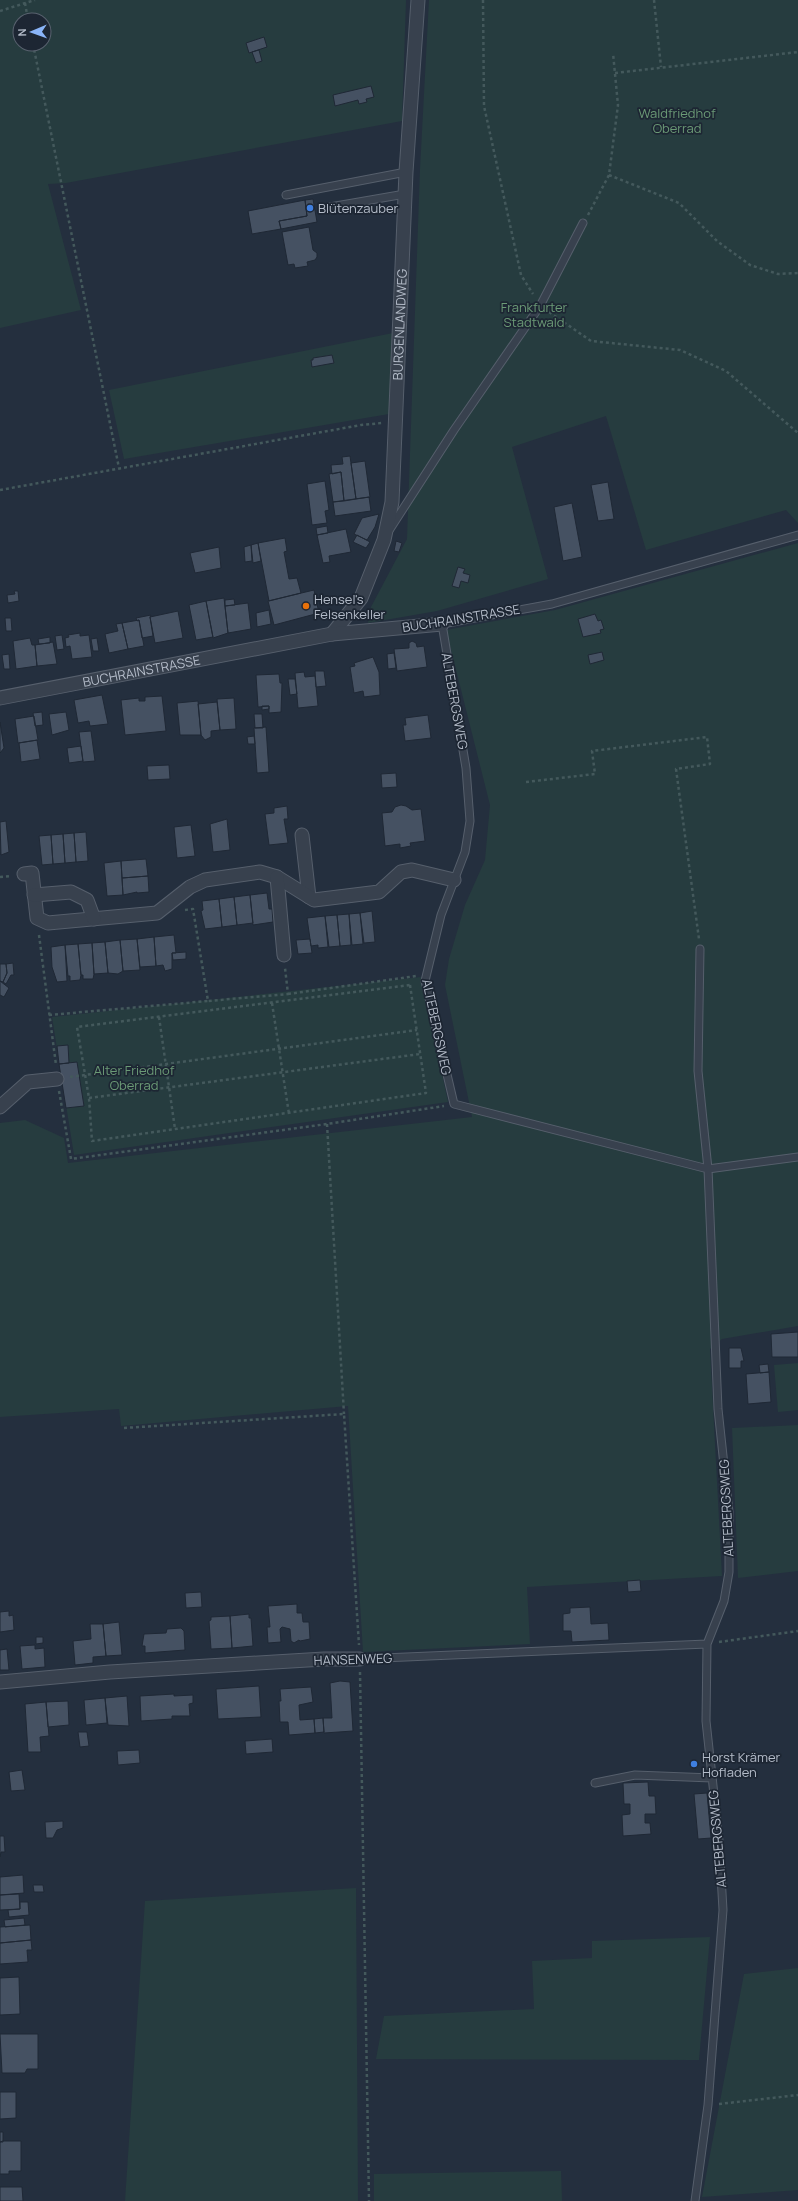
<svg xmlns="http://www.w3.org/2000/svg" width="798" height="2201" viewBox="0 0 798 2201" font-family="Manrope,sans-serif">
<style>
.green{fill:#263c3f;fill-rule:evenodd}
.building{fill:#455162;stroke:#1f2835}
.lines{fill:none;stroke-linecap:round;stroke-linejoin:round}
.lane-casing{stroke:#565f6c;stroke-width:9}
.street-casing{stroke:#565f6c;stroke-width:15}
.path{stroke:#44595c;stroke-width:2.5;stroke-dasharray:3 3;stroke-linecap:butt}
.lane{stroke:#38414e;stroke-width:7}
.street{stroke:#38414e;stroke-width:13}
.shop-dot{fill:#3f7fe0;stroke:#1d2633;stroke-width:1.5}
.food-dot{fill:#e8710a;stroke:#1d2633;stroke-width:1.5}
.labels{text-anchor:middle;stroke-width:3.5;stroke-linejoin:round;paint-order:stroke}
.park-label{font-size:13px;fill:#6b9a76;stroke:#1d2633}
.poi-label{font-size:13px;fill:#b4bcc9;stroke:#1d2633;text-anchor:start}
.street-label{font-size:13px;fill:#b4bcc9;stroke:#1d2633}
</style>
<rect width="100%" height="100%" fill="#242f3e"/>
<path class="green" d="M0,0H406L402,121L66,183L48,184L81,310L0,328ZM20,20H44V44H20Z
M429,0H798V523L786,510L646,550L606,416L512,447L548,579L437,611L368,623L371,607L407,539L420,169Z
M393,333L389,414L124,459L109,390Z
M798,543V1326L722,1339L710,1349L722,1576L527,1587L530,1644L363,1652L348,1406L121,1426L119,1409L0,1417V1123L25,1120L64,1138L68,1163L472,1117L445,985L449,959L465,905L485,860L490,805L446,630L555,610Z
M421,977L448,1102L74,1155L52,1017Z
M798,1363V1410L778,1412L774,1365Z
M798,1425V1571L738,1578L732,1428Z
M356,1888L358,2201H125L145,1901Z
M710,1937L699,2060L376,2059L384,2016L534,2009L532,1961L592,1958V1941Z
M798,1968V2190L702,2197L744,1974Z
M561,2171L562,2201H374V2174Z"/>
<path class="building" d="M264,37L267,47L249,53L246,43Z
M259,50L262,61L256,63L252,52Z
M371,86L374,97L366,99L367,102L359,104L358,100L335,106L333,95Z
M313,199L317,222L281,229L279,221L307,216L305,200Z
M305,200L307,216L279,221L281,229L252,234L248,211Z
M309,227L313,250L317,253V257L315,260L307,262L308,266L295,268L294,264L288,265L282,232Z
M332,355L334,363L312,367L311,360H313V358Z
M350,456L356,499L344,501L341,472L332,474L331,465L343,464L342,457Z
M365,461L370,497L356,499L351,463Z
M341,472L344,501L333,502L329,474Z
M325,481L329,510L325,511L327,523L312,525L307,484Z
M608,482L614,519L598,521L591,485Z
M369,497L371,511L335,516L333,502Z
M572,503L582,557L563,561L554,507Z
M379,514L375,527L367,540L354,534L362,518Z
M327,526L328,533L317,535L316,528Z
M346,529L351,552L329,556L330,562L323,563L317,535Z
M357,535L370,542L366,548L353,542Z
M285,538L287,551L284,552L289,579L297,578L301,593L269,601L258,543Z
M396,541L402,543L399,552L394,551Z
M258,543L261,561L253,563L251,545Z
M251,545L252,561L245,562L244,547Z
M219,547L221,568L195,573L190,553Z
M458,567L465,569L463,573L470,575L468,583L461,581L459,588L452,586Z
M314,590L319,613L274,625L268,601Z
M14,591H18L19,601L8,603L7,595L15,594Z
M224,598L228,633L213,638L206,601Z
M234,599L235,605L225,606V600Z
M206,601L213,637L196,640L189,605Z
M248,603L251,629L228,633L225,606Z
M269,610L271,624L257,627L256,613Z
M178,611L183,638L155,643L150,617Z
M595,614L598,621L601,620L604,629L600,630L601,633L583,637L578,619Z
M151,615L150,617L153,636L142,638L139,620L137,621L136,618Z
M5,618H11L12,631H6Z
M139,620L144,646L128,649L122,623Z
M122,623L128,649L109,653L105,634L118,631L116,624Z
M80,633V636L89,635L92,657L72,659L70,646L66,647L65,638L69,637L68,635Z
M62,635L64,649L57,650L55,636Z
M50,637V643L39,644L38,639Z
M30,638L32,645H35L37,666L16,669L13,641Z
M97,638L99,651H93L91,639Z
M412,641L416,643L417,647L424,646L427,667L397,671L394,649L409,648V643Z
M53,642L57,664L37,666L35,645Z
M602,652L604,660L590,664L588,655Z
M394,653L396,668L388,669L387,654Z
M9,654L10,669H4L2,655Z
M373,657L379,672L380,695L364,697L363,691L354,693L350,667L355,666L354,663Z
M315,671H324L326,686L316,687Z
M304,672L305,677L315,676L318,706L298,708L295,673Z
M279,674L280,683H282L281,712L269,713V706L258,707L256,675Z
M288,679H295L297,694L290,695Z
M102,695L108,724L90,726L89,721L78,723L74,700Z
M162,696L166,731L125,735L121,700L139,698V701H145V697Z
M234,698L236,729L220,730L217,699Z
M198,701L201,735H180L177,703Z
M217,702L220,730L211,731V737L205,740L201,735L198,704Z
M262,706H269V709L262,710Z
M42,712L43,725L35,726L33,713Z
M66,712L69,730L52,735L49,714Z
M254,714H262L263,728H255Z
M428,715L431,738L405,741L403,725H406L405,718Z
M34,716L38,740L18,743L15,719Z
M0,722L4,748L0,753Z
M266,727L269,772L257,773L254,728Z
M91,731L95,761L83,762L79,732Z
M254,736L255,744H248L247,737Z
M37,740L40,759L21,762L19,743Z
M81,746L83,761L69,763L67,748Z
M169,765L170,779L148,780L147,766Z
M396,773L397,787L382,788L381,774Z
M401,805L406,806L412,810L421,809L425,841L410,843L411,846L400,848V844L385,846L382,813L392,812L395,807Z
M287,806L288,819H284L288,843L269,845L265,814L274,813V808Z
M227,819L230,850L213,852L210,824Z
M6,821L9,852L1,855L0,822Z
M191,825L195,856L177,858L174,827Z
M86,832L88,861L76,862L74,833Z
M74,833L76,862L65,863L63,834Z
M63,834L65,863L53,864L51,835Z
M51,835L53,864L42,865L39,836Z
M146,859L148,876L122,878L121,861Z
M121,861L123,895L107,896L104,863Z
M148,876L149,892L137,893V892L123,895L122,878Z
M267,893L269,909H272L273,922L253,925L250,895Z
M250,895L253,923L237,925L234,897Z
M234,897L237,925L222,927L219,899Z
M219,899L222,927L205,929L201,911L203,910L202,901Z
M372,911L375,942L364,943L360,913Z
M360,913L363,944L352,945L349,914Z
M349,914L351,945L340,946L337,915Z
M337,915L340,946L329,947L325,916Z
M325,916L328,947L318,948V945L311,946L307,918Z
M174,935L176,953H172V969L165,971L163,965L156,966L154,937Z
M154,937L156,966L140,967L137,939Z
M137,939L140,970L123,971L120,940Z
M310,939L312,953L298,954L296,940Z
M120,940L123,971L118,974L108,973L105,942Z
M105,942L108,973L94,974L92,943Z
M92,943L94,974L93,979H83V975H81L78,944Z
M78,944L81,975L80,980L70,981V976H68L65,945Z
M65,945L67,981L57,982L52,967L51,947Z
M186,952V959L173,960L172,953Z
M13,963L14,975H11L6,984L3,982L7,973L6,964Z
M0,964H6L7,973L3,982L0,981Z
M0,981L9,988L4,997L0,995Z
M68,1045L69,1063L59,1064L57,1046Z
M77,1062L84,1106L66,1108L59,1064Z
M798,1332V1357H772L771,1334Z
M729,1348H741L744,1361H741V1368H729Z
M768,1364L769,1372L760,1373L759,1365Z
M769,1372L771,1402L748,1404L746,1374Z
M640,1580L641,1591L628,1592L627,1581Z
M201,1592L202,1607L186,1608L185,1593Z
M297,1604V1613H302L303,1622H309L310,1639L300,1641L299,1640L294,1643L291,1641L290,1629L282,1627L280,1629L281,1642L268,1643L267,1627H270L268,1606Z
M590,1607L591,1624L608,1623L609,1640L572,1642L571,1631H563V1614L570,1613V1608Z
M9,1611V1616L13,1615L14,1630L0,1632V1612Z
M249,1614V1618H251L253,1646L232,1648L230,1616Z
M230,1616L232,1648L211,1649L209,1621L211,1620V1617Z
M119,1622L122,1655L106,1656L103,1624Z
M90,1624H103L106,1656L93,1657V1663L75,1665L73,1641L91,1639Z
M181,1628L184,1631L185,1650L145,1653V1646H142L144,1634L166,1633L167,1629Z
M36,1637H43V1643L36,1644Z
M35,1645V1649L44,1648L45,1667L22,1669L20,1646Z
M7,1649L9,1670H0V1650Z
M340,1681L350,1682L353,1731L324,1733L323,1718H332L330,1683Z
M259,1686L261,1717L218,1719L216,1689Z
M311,1687L313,1702L299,1705L300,1720L314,1719L315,1733L289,1735L288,1722H280L279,1701H281L280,1689Z
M174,1694V1696L193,1695V1703L189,1704L190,1716H172V1719L141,1721L140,1696Z
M127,1696L129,1726L108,1725L105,1698Z
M105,1698L107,1723L86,1725L84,1700Z
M68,1701L69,1725L48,1727L46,1702Z
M46,1702L49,1736L40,1737L41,1752H28L25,1704Z
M323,1718L324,1732L315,1733L314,1719Z
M78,1732H87L89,1746L80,1747Z
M272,1739L273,1752L246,1754L245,1741Z
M139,1750L140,1763L118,1765L117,1751Z
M22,1770L25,1790L11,1791L9,1772Z
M648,1782L649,1796H655L656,1814H645V1823H650L651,1834L623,1836L622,1815L630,1814V1804H624L623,1783Z
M707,1793L711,1838L698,1839L694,1794Z
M63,1821V1828L57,1830L53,1838H46L45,1822Z
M0,1836H4L5,1852H1L0,1857Z
M23,1875L24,1893L0,1895V1877Z
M33,1885H43L44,1892H34Z
M19,1894L20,1909L0,1910V1895Z
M20,1902H28L29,1915L9,1917L8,1910L20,1909Z
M24,1918L25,1925L5,1927L4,1920Z
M30,1925L31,1940L0,1943V1927Z
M31,1940L32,1950H27L28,1962L0,1964V1943Z
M19,1977L20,2014L0,2015V1978Z
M0,2034H38V2069H27L25,2073H2Z
M0,2092H16V2118L0,2119Z
M0,2132H3V2142H0Z
M3,2141H21V2171H9V2174H0V2142Z
M0,2187H22L23,2201H0Z"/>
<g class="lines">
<g class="lane-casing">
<path id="lane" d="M286,195L406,172
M330,207L405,194
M390,529L454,430L540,306L583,223
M798,535L552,604L442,624L466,768L470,821L465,852L441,915L425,981L454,1104L708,1169L798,1157
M360,1659L707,1644
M595,1783L635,1775L712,1778
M695,2201L708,2105L723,1910L719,1841L706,1721L707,1644L724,1601L729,1572V1512L718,1409L708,1169L698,1071L700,949"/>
</g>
<g class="street-casing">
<g id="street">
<path id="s1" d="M332,634L361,598L384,540L392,502L406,172L418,0"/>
<path id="s2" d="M0,698L332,634L442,624"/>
<path d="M302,835L309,897"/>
<path d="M24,874L32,873L37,918L48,923L157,913L190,887L205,880L260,872L277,877L314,900L379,892L401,872L412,870L454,880"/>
<path d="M277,877L284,955"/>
<path d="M34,895L71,892L87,900L94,919"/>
<path d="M0,1107L28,1082L57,1079"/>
<path d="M0,1682L110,1672L324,1659H360"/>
</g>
</g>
<path class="path" d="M483,0L484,106L521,275L533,294
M654,0L661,67
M25,3L28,20
M0,11L35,0
M33,44L119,468
M615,73L798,52
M609,175L679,203L717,241L750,265L778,274L798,273
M588,215L609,175L618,105L613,53
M549,312L591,341L680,350L726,371L798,433
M0,490L361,425L382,423
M526,782L595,774L592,751L707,737L710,764L676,769L699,939
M0,877L11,876
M185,910L193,909L208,1001L288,994L285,968
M39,935L56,1065
M410,985L426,1093L92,1141L89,1098L77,1027Z
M288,994L416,976
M272,1003L289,1114
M49,1015L208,1001
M159,1017L175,1129
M70,1077L417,1030
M59,1091L71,1159L327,1124L444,1106
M89,1098L420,1054
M327,1124L344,1414
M124,1428L344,1414L359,1645
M719,1642L798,1631
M360,1672L369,2201
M719,2104L798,2095"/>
<use href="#lane" class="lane"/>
<use href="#street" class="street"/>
</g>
<g class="shop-dot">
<circle cx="310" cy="208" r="4"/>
<circle cx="694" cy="1764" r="4"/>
</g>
<circle class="food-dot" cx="306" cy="606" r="4"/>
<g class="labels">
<g class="park-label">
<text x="677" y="118">Waldfriedhof<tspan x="677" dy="15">Oberrad</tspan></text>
<text x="534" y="312">Frankfurter<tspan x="534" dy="15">Stadtwald</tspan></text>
<text x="134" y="1075">Alter Friedhof<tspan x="134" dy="15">Oberrad</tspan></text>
</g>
<g class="poi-label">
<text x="318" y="213">Blütenzauber</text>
<text x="314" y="604">Hensel's<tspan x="314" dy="15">Felsenkeller</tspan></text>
<text x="702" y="1762">Horst Krämer<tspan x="702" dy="15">Hofladen</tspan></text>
</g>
<g class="street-label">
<text dy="5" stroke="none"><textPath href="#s1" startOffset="325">BURGENLANDWEG</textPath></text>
<text transform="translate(461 618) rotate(-9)" y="5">BUCHRAINSTRASSE</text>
<text dy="5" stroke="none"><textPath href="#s2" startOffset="144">BUCHRAINSTRASSE</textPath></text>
<text transform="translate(455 701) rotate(80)" y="5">ALTEBERGSWEG</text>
<text transform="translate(437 1027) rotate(78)" y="5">ALTEBERGSWEG</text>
<text transform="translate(726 1508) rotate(-93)" y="5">ALTEBERGSWEG</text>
<text transform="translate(353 1659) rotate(-2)" y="5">HANSENWEG</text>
<text transform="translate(717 1839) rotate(-95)" y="5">ALTEBERGSWEG</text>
</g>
</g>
<g transform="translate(32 32) rotate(268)"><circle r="19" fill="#1d2633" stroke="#59626f"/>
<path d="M0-3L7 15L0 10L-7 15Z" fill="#8ab4f8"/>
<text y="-6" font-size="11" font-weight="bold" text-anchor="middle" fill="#b4bcc9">N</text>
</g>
</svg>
